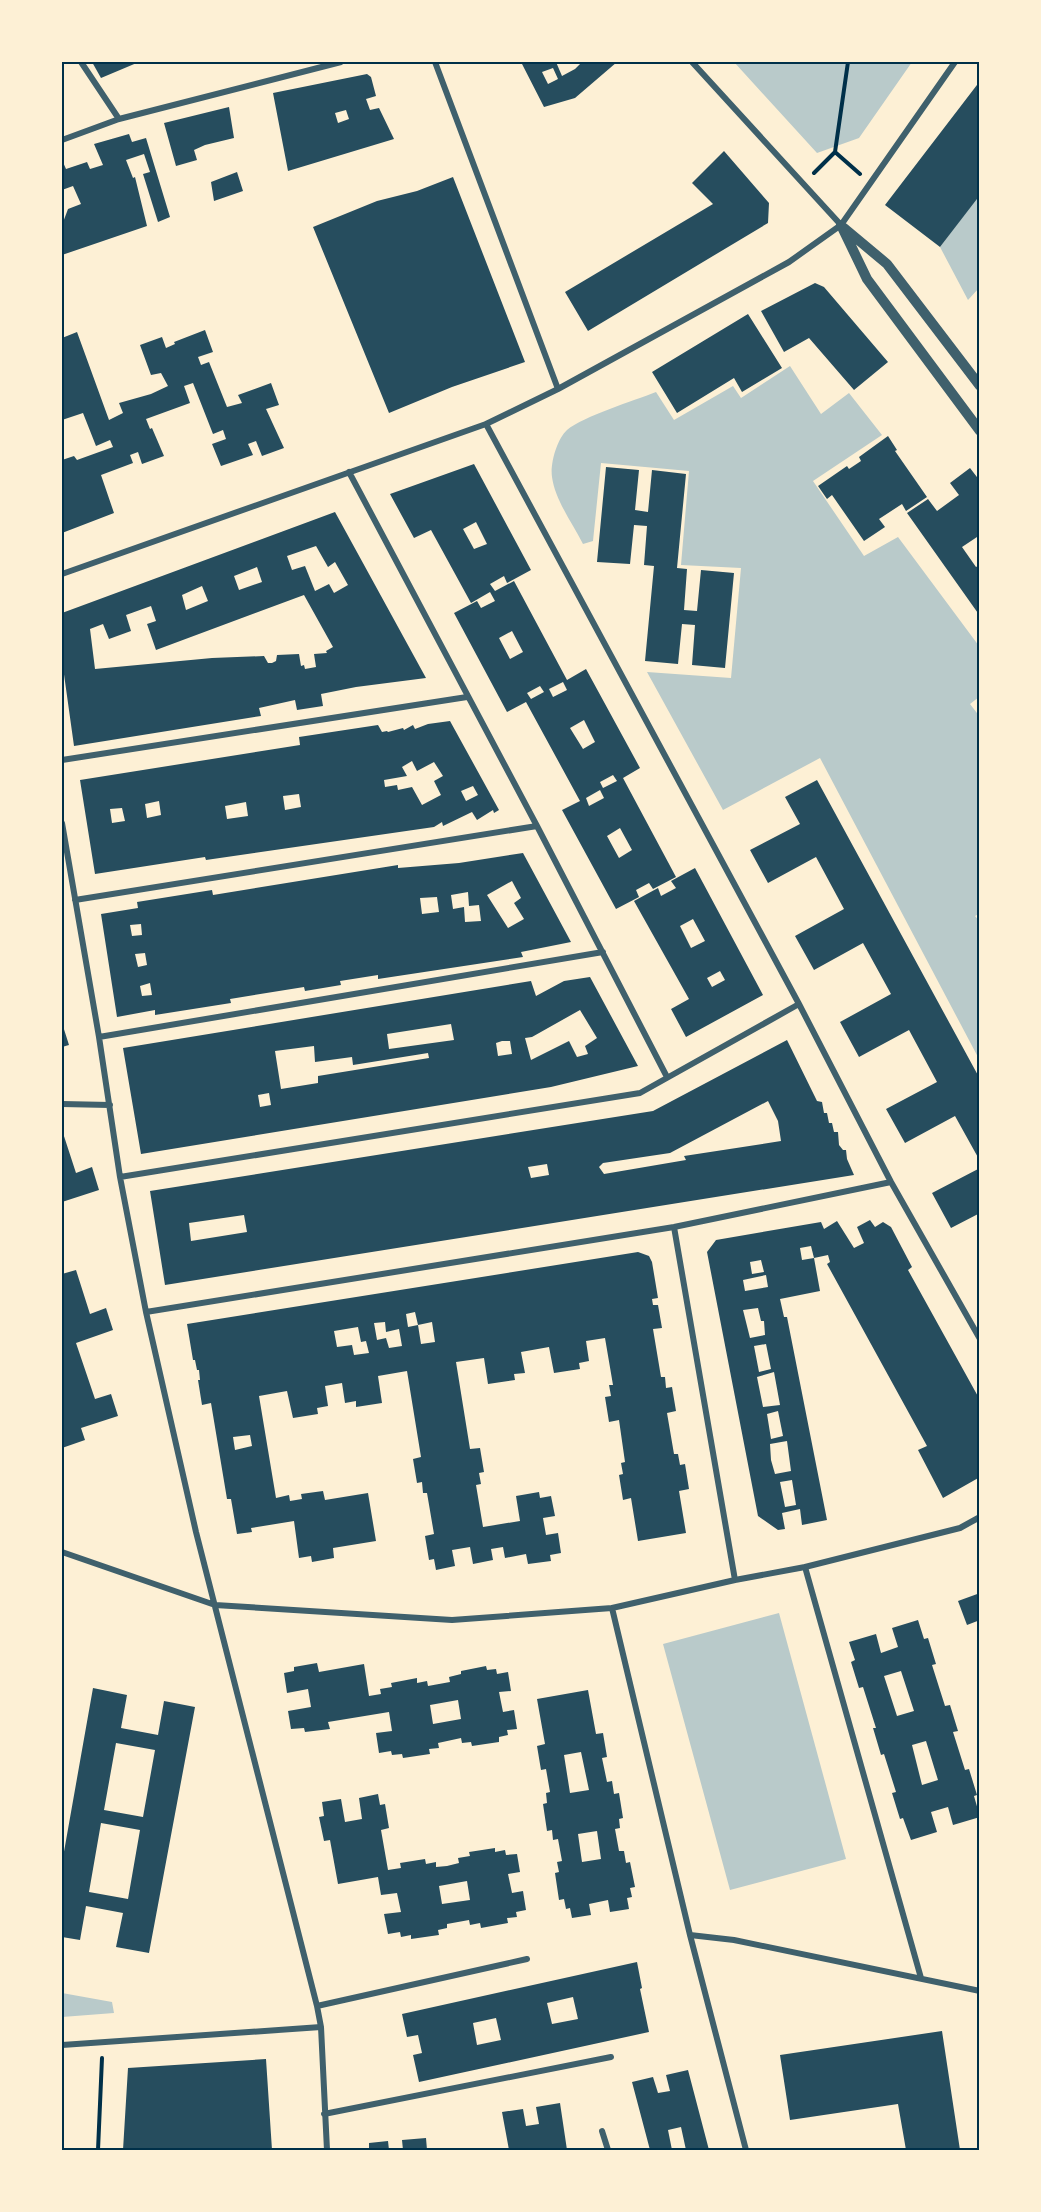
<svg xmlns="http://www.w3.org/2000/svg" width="1041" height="2212" viewBox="0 0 1041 2212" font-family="Signika,sans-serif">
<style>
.green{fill:#b9caca}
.building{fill:#264d5e;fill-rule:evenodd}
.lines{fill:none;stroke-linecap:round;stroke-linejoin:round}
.path{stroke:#003049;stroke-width:4}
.minor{stroke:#3f606c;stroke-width:6}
.tertiary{stroke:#3f606c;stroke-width:10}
.neatline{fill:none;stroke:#003049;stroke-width:2}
</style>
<rect width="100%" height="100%" fill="#fdf0d5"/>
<path class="green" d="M734,62H912L859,138L817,153Z
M979,195V288L968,300L940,247Z
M790,366L821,414L849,393L882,435L813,481L864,556L898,537L979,646V697L970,704L980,717V913L975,916L980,922L979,1059L820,758L723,810L647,672L731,678L741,568L681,565L689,471L601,463L593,541L583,544C573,524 555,500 552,477C550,464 557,439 567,430C584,416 633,401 656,392L674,420L733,386L741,398Z
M779,1613L846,1859L730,1890L663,1644Z
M62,1993L112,2002L114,2013L62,2017Z"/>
<path class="building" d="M92,62H139L101,78Z
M521,62H556L562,76L575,69L581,63L580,62H617L575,98L544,107ZM553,68L558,79L548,84L542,72Z
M367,74L371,77L376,96L366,99L370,110L379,108L394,139L288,171L273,93ZM346,110L349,119L338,123L335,113Z
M980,81V195L940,247L885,205Z
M229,107L234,138L205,145L194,150L197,160L176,166L164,123Z
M129,134L132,142L146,138L170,217L158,222L143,174L150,172L144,154L126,160L133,178L135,177L147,226L62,255V225L68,209L81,204L73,186L62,190V160L66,169L87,162L90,169L103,165L94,144Z
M724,151L769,203L768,223L588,331L565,292L713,204L692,183Z
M237,172L243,191L214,201L211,182Z
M453,177L525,362L452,387L389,413L313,227L377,201L417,191Z
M815,283L824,287L888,362L854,390L809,338L784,352L761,311Z
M748,314L782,368L742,392L734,378L677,413L652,372Z
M205,330L213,352L198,357L201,365L209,362L227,407L242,403L238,395L271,383L279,405L266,409L284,448L262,456L256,441L248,444L253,455L221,466L212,444L226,439L223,430L213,434L193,383L184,386L190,403L146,419L150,429L152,428L164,456L142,464L138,452L130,455L133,463L101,475L114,513L62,533V460L74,456L77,460L113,447L110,440L96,446L83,413L62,420V338L77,332L109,420L123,413L119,403L151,394L168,386L161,373L151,375L140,345L162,337L166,348L175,344L174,342Z
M888,436L897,450L895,451L927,497L906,511L902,504L879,519L885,527L864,541L832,495L827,499L818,486L847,466L849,469L861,461L859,457Z
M474,464L531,570L507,583L504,576L490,584L495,591L514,581L567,680L586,669L640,768L623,778L676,877L653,889L649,883L636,890L639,897L616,909L562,810L580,801L526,702L507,712L454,613L477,601L481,608L495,601L490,592L471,603L431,530L414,538L390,494ZM476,522L487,544L474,549L463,529ZM512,631L523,652L510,659L499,638ZM563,682L567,690L553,697L549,689ZM540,686L544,692L531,699L527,693ZM584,720L595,742L583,749L570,728ZM613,775L617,781L603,788L600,782ZM600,790L604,798L589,806L586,798ZM620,828L632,850L619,858L607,836Z
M606,467L639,470L635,510L648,512L652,470L686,474L677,568L687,569L684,610L697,611L701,570L734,573L725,668L692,665L695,625L682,624L678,664L645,661L654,566L644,565L647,526L634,525L630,564L597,562Z
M970,468L980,481V535L962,547L976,567L980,565V616L907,513L928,499L937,511L959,495L950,483Z
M335,512L426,678L356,687L321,694L323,706L297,710L295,700L259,708L261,716L74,746L62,660V613ZM316,546L328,567L335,562L348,585L334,593L329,584L315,591L305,566L292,570L287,556ZM257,567L262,582L239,590L234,576ZM202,586L208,601L186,610L182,595ZM304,595L333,647L326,651L327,653L314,654L316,667L305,669L304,665L301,666L299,654L277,655L276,661L272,663H268L264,656L212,658L95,669L90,629L103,624L109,639L131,631L126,615L151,606L156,621L147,624L156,650Z
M450,721L499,810L494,813L493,810L477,820L472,812L443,826L442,822L434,827L206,860L205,857L95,874L80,780L300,745L299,737L378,725L382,732L387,731L388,732L403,728L404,730L413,725L415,729L428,724ZM412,761L417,771L434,762L443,776L434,781L441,795L422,805L412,787L398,790L397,785L385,787L384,780L407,776L402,767ZM473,786L478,795L466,801L461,791ZM299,794L301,807L285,810L283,796ZM159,801L161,815L147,818L145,804ZM246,802L248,816L227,819L225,806ZM122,808L125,821L112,823L110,809Z
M817,780L980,1079V1161L955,1116L905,1143L886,1109L937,1082L909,1030L859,1057L840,1022L891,994L863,943L814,970L795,936L844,909L816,857L768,883L750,850L800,824L785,797Z
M523,853L571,942L521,952L523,957L378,979V975L340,981L341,985L305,991L304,987L230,999L231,1003L155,1015V1010L117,1017L101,914L138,908L137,902L212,890L213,895L398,865V868L459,863ZM512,881L521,898L514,903L524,919L508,928L487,895ZM468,892L469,906L479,905L481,921L465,922L464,907L453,909L451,895ZM437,897L439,912L422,914L420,898ZM141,924L142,935L132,936L130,925ZM145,953L147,965L138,967L135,954ZM150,983L152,995L142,996L140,986Z
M695,868L763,995L686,1037L671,1009L689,999L634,901L658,888L661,896L676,888L671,881ZM693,919L705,941L691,948L680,926ZM720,971L725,980L712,987L707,978Z
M590,977L638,1066L551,1087L141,1154L123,1048L531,981L536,996L564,981ZM580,1010L597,1038L585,1046L588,1054L577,1057L569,1041L531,1060L525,1038L532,1037ZM451,1024L454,1040L389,1049L387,1034ZM502,1041H510L512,1054L498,1056L496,1043ZM314,1046L315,1062L352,1057L353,1065L428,1053L429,1058L318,1076V1083L281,1089L275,1051ZM269,1093L271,1105L260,1107L258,1095Z
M62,1023L69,1045L62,1047Z
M787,1040L817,1101L822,1102L824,1113H827L829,1123H832L834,1132H838L839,1145L843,1150H846L847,1159L854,1175L165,1285L150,1191L653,1111ZM768,1101L778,1121L781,1141L684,1156L686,1160L604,1174L599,1167L603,1163L670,1153ZM547,1164L549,1175L531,1178L528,1167ZM244,1215L247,1232L191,1241L189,1223Z
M62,1130L76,1173L92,1167L99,1190L62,1202Z
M980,1168V1213L951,1228L932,1193Z
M870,1220L875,1227L883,1222L891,1227L912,1267L908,1270L980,1400V1477L943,1498L918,1450L927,1446L827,1264L830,1262L828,1255L814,1258L820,1291L780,1299L784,1317H787L827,1520L802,1525L800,1509L782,1513L785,1529L778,1530L758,1516L707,1252L716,1240L821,1222L824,1229L837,1221L854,1248L864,1243L857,1227ZM811,1246L814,1258L802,1260L800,1248ZM761,1260L764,1272L752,1274L750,1262ZM766,1275L768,1287L745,1291L743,1280ZM758,1308L761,1321H764L765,1335L750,1338L743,1310ZM766,1344L771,1369L759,1372L754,1346ZM774,1372L780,1405L763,1407L757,1377ZM778,1411L783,1436L771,1439L767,1414ZM787,1441L791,1471L775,1474L771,1460L770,1444ZM792,1480L796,1505L785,1507L780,1482Z
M638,1252L649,1256L652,1262L658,1298L652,1299L653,1305H658L662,1328L653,1329L661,1377H665L666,1388L672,1387L676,1411L667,1413L674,1454H678L680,1465L685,1464L689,1489L679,1491L686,1533L638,1541L631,1498L623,1500L619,1475L623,1474L621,1463L625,1462L619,1420L609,1422L605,1397L611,1396L609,1385H613L605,1338L586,1341L589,1361L579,1363L580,1369L554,1373L549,1347L521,1352L525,1373L514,1374L515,1380L488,1384L484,1358L456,1362L470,1449L480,1448L484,1472L479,1473L481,1484L476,1485L483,1527L520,1521L516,1496L539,1492L540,1498L551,1496L555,1516L543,1518L546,1535L558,1533L561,1553L550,1555L551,1561L528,1564L526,1554L505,1558L503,1547L491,1549L493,1560L473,1564L470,1547L452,1550L455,1566L436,1570L434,1559L429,1560L425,1536L434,1534L427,1493H423L422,1482L417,1483L413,1459L421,1457L407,1371L378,1376L382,1403L356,1407V1401L345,1403L342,1383L325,1386L328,1406L317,1408L318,1414L293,1418L287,1391L259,1396L276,1498L289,1495L290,1501L302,1499L301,1494L323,1491L325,1500L368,1493L376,1541L333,1548L334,1558L312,1562L311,1556L299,1558L294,1521L251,1528L252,1532L237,1534L231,1499H227L211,1403L202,1405L198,1380H200L199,1370H197L195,1360H193L187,1324ZM415,1312L418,1325L432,1322L435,1342L421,1344L418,1325L408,1327L406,1314ZM385,1322L386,1332L399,1329L402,1346L389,1348L386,1338L377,1340L374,1323ZM358,1327L361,1342L366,1341L369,1353L354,1355L352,1345L337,1347L334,1331ZM250,1435L252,1446L235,1450L233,1437Z
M76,1270L90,1314L106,1308L113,1330L76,1343L95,1399L111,1394L118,1416L81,1428L85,1440L62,1448V1383L64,1382L62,1373V1274Z
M980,1593V1620L967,1625L958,1601Z
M918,1620L924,1639L928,1638L936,1664L932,1665L945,1706L950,1705L958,1731L953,1732L965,1770L969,1769L977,1795L974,1796L980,1817L953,1825L948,1807L931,1812L937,1832L911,1840L903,1818L900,1819L892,1793L896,1792L884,1754L881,1755L873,1728H876L863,1687L859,1688L851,1662L855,1660L849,1642L876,1634L881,1653L898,1647L892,1628ZM901,1671L914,1711L897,1716L884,1676ZM926,1741L938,1780L922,1785L912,1745Z
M317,1663L319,1672L364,1664L369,1696L381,1694L380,1689L392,1687L391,1683L417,1678V1683L427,1681L428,1686L450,1682L449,1677L461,1674V1671L486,1666L487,1670L496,1669L497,1674L508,1672L511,1691L499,1692L503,1712L514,1710L517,1729L507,1730L508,1735L499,1737V1742L472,1746L471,1742L462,1743L461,1738L438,1743L439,1748L429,1749L430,1754L403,1758L402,1754L392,1755L391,1751L379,1753L376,1733L392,1731L389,1712L328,1722L330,1729L305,1732L304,1728L291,1729L288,1711L311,1707L308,1689L287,1693L284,1673L294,1671V1667ZM458,1700L461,1719L433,1724L430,1705Z
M93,1688L127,1695L121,1728L158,1735L164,1701L195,1707L149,1953L116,1947L123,1913L86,1906L80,1940L62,1937V1863ZM116,1743L155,1750L143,1817L104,1810ZM101,1823L140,1830L128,1899L89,1892Z
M588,1690L596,1734L603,1733L607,1757L602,1758L607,1782L612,1781L614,1794L619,1793L623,1818L619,1819L620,1828L615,1829L619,1851H624L626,1863L630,1862L635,1887L630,1888L632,1897L627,1898L629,1909L610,1912L608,1900L589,1904L591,1915L572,1918L570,1908L566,1909L564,1899L559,1900L555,1873L559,1872L557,1862L562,1861L558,1839L553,1840L552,1830L547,1831L543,1804L547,1803L546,1793L550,1792L546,1769L541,1770L537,1746L545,1744L537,1699ZM581,1752L589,1790L570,1793L564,1755ZM597,1831L601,1859L582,1862L578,1834Z
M378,1794L380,1805L385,1804L389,1828L381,1830L388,1870L401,1868L400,1863L425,1859L426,1864L436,1862V1867L447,1866L459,1863L458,1858L470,1856L469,1852L495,1848V1852L505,1850L506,1855L517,1854L520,1872L508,1874L512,1893L523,1891L526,1910L516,1912L517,1917L507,1918L508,1923L481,1928L480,1923L470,1925L469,1920L447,1924V1928L438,1930L439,1935L411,1939V1935L401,1937L400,1932L388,1934L384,1914L401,1912L397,1893L381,1895L378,1877L338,1884L330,1840L324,1841L319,1817L324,1816L322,1802L341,1799L345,1822L362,1819L359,1798ZM467,1881L470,1900L442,1904L439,1886Z
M637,1962L642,1988L640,1989L649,2032L419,2082L413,2055L422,2053L418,2035L407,2037L402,2014ZM573,1997L578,2019L552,2024L547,2003ZM496,2018L501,2040L477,2045L473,2023Z
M942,2031L960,2150H906L898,2104L790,2120L780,2055Z
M266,2059L272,2150H123L128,2068Z
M688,2070L709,2150H686L681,2127L668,2130L672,2150H650L632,2082L653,2077L658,2093L670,2091L666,2075Z
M560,2103L567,2150H509L502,2112L523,2109L526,2126L539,2124L536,2107Z
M426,2138L427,2150H403L402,2140Z
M388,2141L389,2150H369V2143Z"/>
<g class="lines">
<path class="path" d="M848,62L835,152L860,174
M814,173L835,152
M98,2150L102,2058"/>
<path class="minor" d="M81,62L119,119
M435,62L558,389
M692,62L841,225
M62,140L119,119L341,62
M486,424L799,1004L891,1182L980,1339
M349,472L537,826L667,1077
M62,574L486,424L558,389L789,262L841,225L955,62
M62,760L467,697
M62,823L99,1037L120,1177L146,1312L196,1532L317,2006L321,2027L327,2150
M75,900L537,826
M99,1037L603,952
M62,1104L110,1105
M120,1177L640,1093L799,1004
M674,1227L735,1580
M146,1312L674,1227L891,1182
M62,1552L215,1605L452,1620L612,1608L735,1580L805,1567L960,1528L980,1517
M805,1567L921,1978
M612,1608L690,1935L746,2150
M690,1935L734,1940L980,1991
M317,2006L527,1959
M62,2045L321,2027
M324,2114L611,2057
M602,2131L608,2150"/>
<path class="tertiary" d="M841,225L867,279L980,431
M844,228L887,264L980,386"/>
</g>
<rect width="1041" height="2212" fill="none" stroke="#fdf0d5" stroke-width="126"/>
<rect x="63" y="63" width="915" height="2086" class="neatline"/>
</svg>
